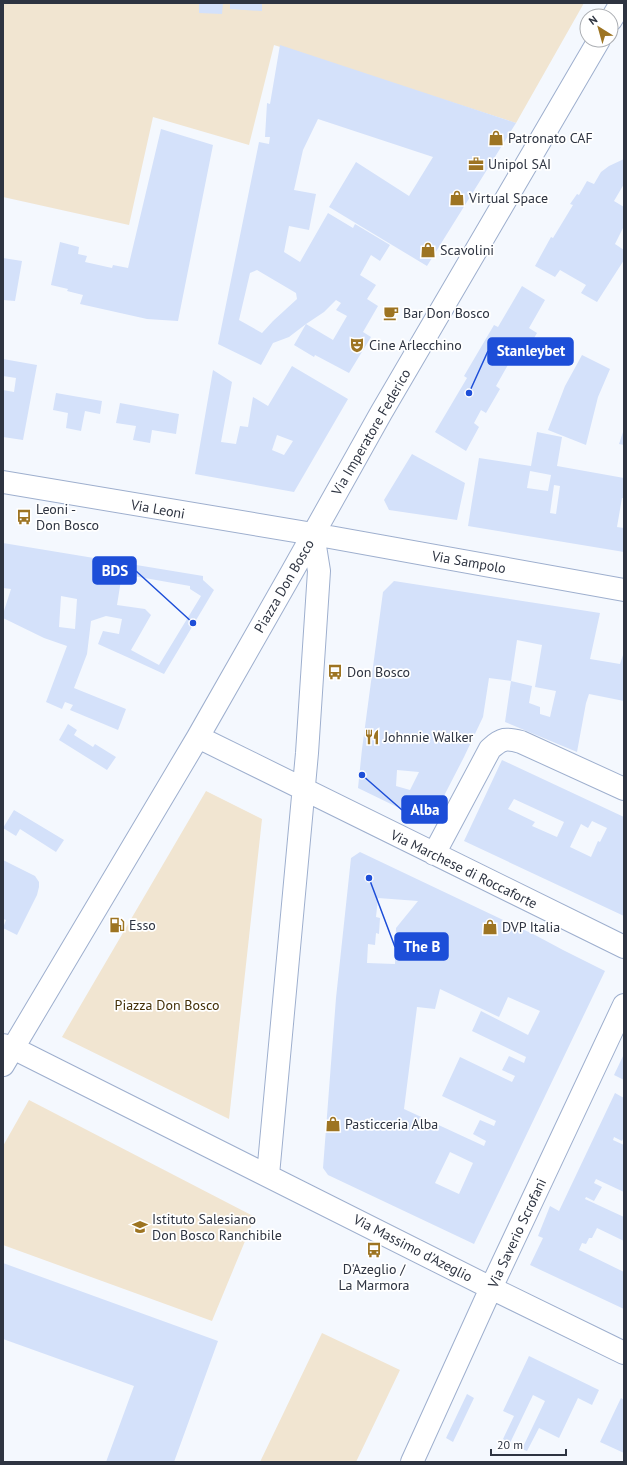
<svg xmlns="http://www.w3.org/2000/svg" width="627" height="1465" viewBox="0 0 627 1465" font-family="'PT Sans',sans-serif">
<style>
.green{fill:#f1e5d1}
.building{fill:#d4e1fa;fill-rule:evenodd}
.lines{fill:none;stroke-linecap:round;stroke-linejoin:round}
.minor-casing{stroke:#9eafce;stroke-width:24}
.minor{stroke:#fff;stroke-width:22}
.labels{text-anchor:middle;stroke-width:3.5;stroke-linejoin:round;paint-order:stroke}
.poi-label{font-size:14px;fill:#2e3441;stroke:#fff;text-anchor:start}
.street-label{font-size:14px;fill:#2e3441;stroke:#fff}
.park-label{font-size:14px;fill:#432f06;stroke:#fff}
.leader{fill:none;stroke:#1d4ed8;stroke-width:1.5}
.callout-dot{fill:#1d4ed8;stroke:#fff;stroke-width:1.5}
.callout{fill:#1d4ed8;stroke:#1d4ed8;stroke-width:1.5}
.callout-label{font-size:15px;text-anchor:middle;font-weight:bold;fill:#fff}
</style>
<rect width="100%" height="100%" fill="#f4f8fe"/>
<path class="green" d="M3,3H584L516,123L274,45L249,145L153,117L129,225L3,197Z
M206,791L262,819L229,1119L62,1037Z
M29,1100L255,1217L212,1321L3,1245V1146Z
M322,1333L400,1370L356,1462H260Z"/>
<path class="building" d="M199,3H223L222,14L199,13Z
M230,3H262V11L230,9Z
M280,45L516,123L427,266L329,207L356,162L409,196L433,157L318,119L303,150L294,190L316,194L309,230L289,226L284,252L300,262L328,213L353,228L355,224L390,245L380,261L371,255L360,275L376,285L367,299L378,306L363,332L371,337L349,373L315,355L314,357L294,345L306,324L289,337L273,343L261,365L218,344L259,142L269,144L270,137H265L267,103L270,104ZM257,270L296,293L297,299L273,321L262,333L239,320L250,273ZM336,300L341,303L336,310L347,316L333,340L306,324L324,312Z
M161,129L213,145L178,321L147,319L80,304L83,295L67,291L68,289L51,285L60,242L79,247L78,254L87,256L85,262L112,268L113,265L128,268Z
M624,159V184L614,201L624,207V226L615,244L624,250V260L597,302L581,293L586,285L560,270L555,277L535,266L551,237L553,238L573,205L570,204L577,194L579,195L587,181L594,184L601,172L609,166Z
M3,258L22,261L15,301L3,300Z
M522,286L545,300L529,328L537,333L530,345L522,340L496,386L500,389L486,413L481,410L474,423L479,427L466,451L435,432L467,378L464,376L494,325L498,327Z
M582,355L610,369L598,397L586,445L548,430L565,386Z
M3,359L37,365L23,440L3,437V390L14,392L16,378L3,376Z
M292,366L348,399L294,492L195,474L213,370L232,382L221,442L236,444L240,426L248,427L253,397L268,406ZM277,435L293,441L284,455L272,450Z
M56,393L102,401L100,414L85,411L81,431L66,428L68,413L53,410Z
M120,403L179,414L176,434L152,430L150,443L133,440L136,426L116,423Z
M624,429V445L619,444Z
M537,432L562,437L557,466L624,478V498H622L617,527L624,528V552L468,526L479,458L531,466ZM530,471L551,475L548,491L527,488ZM554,485L560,486L556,514L550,513Z
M412,454L465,483L457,520L389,510L384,500Z
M3,543L203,576V580L214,590L164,674L127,657L98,644L103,631L119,634L122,619L106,616L91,621L87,654L74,688L126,709L118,730L70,710L73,705L65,702L62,709L46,702L67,646L44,638L3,618V614L11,589L3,588ZM122,574L190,586V589L201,596L159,665L131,650L151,615L145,609L117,605ZM61,596L77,599L75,629L59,627Z
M394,581L600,613L590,659L620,664L624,652V701L589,694L586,703L577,752L505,722L511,681L489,678L483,717L464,757L430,823L358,788L362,749L383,592ZM517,640L542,645L535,687L556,691L550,717L540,714V707L529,703L532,686L511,681ZM397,770L419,772L410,790L396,786Z
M68,724L77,730L74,735L93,747L95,744L116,757L107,770L59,740Z
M502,760L624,817V916L464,841ZM514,799L564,822L557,837L532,826L535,822L508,809ZM592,821L607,828L600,842L598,841L591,857L570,847L581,824L588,828Z
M14,810L64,840L56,852L20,829L16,836L3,828Z
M360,852L535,935L563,950L605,971L474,1244L328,1175L323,1168L336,998L351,858ZM378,898L418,901L396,928L395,964L367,963L368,944L375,945L376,933L379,934L380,918L376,917ZM440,989L499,1017L508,997L540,1011L528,1035L481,1011L472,1031L526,1057L524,1063L509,1056L502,1070L515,1076L512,1082L460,1057L442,1096L496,1121L494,1126L480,1120L473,1134L486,1141L484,1146L404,1109L417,1007L435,1009ZM450,1152L473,1163L459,1194L435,1183Z
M3,860L35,876L39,882V887L37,895L17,935L3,928L6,920L3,919Z
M624,1054V1080L614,1075Z
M615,1093L624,1098V1137L622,1141L614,1137L613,1140L624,1145V1192L596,1179L594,1183L602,1187L594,1201L586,1197L585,1199L624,1217V1241L597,1228L592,1238H589L586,1244L582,1243L579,1250L624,1272V1309L530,1265L543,1238L538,1236L550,1206L559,1211Z
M3,1263L218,1341L174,1462H106L134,1386L3,1339Z
M529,1356L599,1390L592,1405L578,1398L559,1438L539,1428L527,1451L522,1449L545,1401L533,1395L510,1443L503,1439L514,1416L503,1411Z
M467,1394L474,1398L453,1442L446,1438Z
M621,1398L624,1400V1453L600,1442Z"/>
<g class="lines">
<g class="minor-casing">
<path id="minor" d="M611,20L621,3
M3,482L313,534L624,590
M198,737L624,947
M434,854L490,749C502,738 506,738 521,742L624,789
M3,1045L13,1048L491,1288L624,1353
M3,1065L198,737L292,572L381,413L599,40
M268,1175L307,753L319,571L313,534
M412,1462L491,1288L624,1005"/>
</g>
<use href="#minor" class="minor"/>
</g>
<defs>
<g id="shop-bare" transform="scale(1.2)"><path d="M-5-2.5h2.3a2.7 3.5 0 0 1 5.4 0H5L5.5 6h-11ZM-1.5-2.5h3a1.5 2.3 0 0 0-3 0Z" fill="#9d7422" stroke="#fff" stroke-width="2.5" paint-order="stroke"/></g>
<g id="office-bare" transform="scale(1.2)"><path d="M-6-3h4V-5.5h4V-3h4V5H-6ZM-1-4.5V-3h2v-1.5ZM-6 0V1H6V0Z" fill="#9d7422" stroke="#fff" stroke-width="2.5" paint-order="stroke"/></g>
<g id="cafe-bare" transform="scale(1.2)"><path d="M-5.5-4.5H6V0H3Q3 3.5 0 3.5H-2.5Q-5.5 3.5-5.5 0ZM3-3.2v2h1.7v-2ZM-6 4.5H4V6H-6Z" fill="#9d7422" stroke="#fff" stroke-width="2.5" paint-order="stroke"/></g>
<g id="theatre-bare" transform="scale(1.2)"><path d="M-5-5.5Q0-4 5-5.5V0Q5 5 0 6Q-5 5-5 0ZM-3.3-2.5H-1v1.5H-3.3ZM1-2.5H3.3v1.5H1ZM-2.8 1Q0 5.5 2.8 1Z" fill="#9d7422" stroke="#fff" stroke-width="2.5" paint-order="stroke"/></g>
<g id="bus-bare" transform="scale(1.2)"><path d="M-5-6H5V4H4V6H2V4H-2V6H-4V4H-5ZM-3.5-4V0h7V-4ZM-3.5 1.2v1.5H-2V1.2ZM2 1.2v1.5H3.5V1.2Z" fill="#9d7422" stroke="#fff" stroke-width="2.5" paint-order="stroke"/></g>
<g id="restaurant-bare" transform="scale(1.2)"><path d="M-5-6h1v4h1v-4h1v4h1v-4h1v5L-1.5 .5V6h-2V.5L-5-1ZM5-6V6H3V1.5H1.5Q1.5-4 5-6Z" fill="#9d7422" stroke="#fff" stroke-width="2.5" paint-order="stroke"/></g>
<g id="fuel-bare" transform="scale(1.2)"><path d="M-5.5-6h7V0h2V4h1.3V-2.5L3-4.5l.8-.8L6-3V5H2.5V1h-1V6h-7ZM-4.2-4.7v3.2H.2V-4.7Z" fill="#9d7422" stroke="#fff" stroke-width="2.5" paint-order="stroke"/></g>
<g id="school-bare" transform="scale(1.2)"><path d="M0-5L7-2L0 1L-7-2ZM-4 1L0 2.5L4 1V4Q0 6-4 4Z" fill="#9d7422" stroke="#fff" stroke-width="2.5" paint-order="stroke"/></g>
</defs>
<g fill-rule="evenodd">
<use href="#shop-bare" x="496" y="138"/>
<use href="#office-bare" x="476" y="164"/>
<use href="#shop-bare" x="457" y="198"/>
<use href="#shop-bare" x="428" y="250"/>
<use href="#cafe-bare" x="391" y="313"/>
<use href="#theatre-bare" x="357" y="345"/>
<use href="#bus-bare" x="24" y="517"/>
<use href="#bus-bare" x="335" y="672"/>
<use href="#restaurant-bare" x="372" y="737"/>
<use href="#fuel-bare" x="117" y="925"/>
<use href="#shop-bare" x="490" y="927"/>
<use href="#shop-bare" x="333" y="1124"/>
<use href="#school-bare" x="140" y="1227"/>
<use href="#bus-bare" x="374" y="1250"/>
</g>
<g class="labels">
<g class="poi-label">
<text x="508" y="143">Patronato CAF</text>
<text x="488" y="169">Unipol SAI</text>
<text x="469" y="203">Virtual Space</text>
<text x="440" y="255">Scavolini</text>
<text x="403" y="318">Bar Don Bosco</text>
<text x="369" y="350">Cine Arlecchino</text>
<text x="36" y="514">Leoni -<tspan x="36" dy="16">Don Bosco</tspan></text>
<text x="347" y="677">Don Bosco</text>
<text x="384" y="742">Johnnie Walker</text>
<text x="129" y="930">Esso</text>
<text x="502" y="932">DVP Italia</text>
<text x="345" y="1129">Pasticceria Alba</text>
<text x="152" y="1224">Istituto Salesiano<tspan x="152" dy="16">Don Bosco Ranchibile</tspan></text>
<text x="374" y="1274" text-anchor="middle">D'Azeglio /<tspan x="374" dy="16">La Marmora</tspan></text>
</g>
<g class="street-label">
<text transform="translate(371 432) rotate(-60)" y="5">Via Imperatore Federico</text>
<text transform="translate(158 509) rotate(10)" y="5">Via Leoni</text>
<text transform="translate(469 562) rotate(10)" y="5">Via Sampolo</text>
<text transform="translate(284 586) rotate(-60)" y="5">Piazza Don Bosco</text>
<text transform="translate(464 869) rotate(26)" y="5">Via Marchese di Roccaforte</text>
<text transform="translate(517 1233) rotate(-65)" y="5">Via Saverio Scrofani</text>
<text transform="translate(413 1248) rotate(27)" y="5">Via Massimo d'Azeglio</text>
</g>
<g class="park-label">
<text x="167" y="1010">Piazza Don Bosco</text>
</g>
</g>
<path class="leader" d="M469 393L488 351M193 623L136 571M362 775L402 810M369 878L395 947"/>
<g class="callout-dot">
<circle cx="469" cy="393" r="4"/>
<circle cx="193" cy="623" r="4"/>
<circle cx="362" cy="775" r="4"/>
<circle cx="369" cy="878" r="4"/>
</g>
<g class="callout">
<rect x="488" y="338" width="85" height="27" rx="4"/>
<rect x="93" y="557" width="43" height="27" rx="4"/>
<rect x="402" y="796" width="45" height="27" rx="4"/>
<rect x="395" y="933" width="53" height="27" rx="4"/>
</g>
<g class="callout-label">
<text x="531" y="356">Stanleybet</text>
<text x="115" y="576">BDS</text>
<text x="425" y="815">Alba</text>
<text x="422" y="952">The B</text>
</g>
<rect width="627" height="1465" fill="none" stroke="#2e3441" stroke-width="8"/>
<g transform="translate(599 28) rotate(323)"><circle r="19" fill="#ffffff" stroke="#abaeb3"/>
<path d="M0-3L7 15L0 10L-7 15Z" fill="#9d7422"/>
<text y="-6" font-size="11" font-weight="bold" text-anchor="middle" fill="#2e3441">N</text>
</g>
<path d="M491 1449v6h75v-6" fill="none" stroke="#2e3441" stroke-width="2"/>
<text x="497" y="1449" font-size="12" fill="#2e3441" stroke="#ffffff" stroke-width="3" paint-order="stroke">20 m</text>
</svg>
